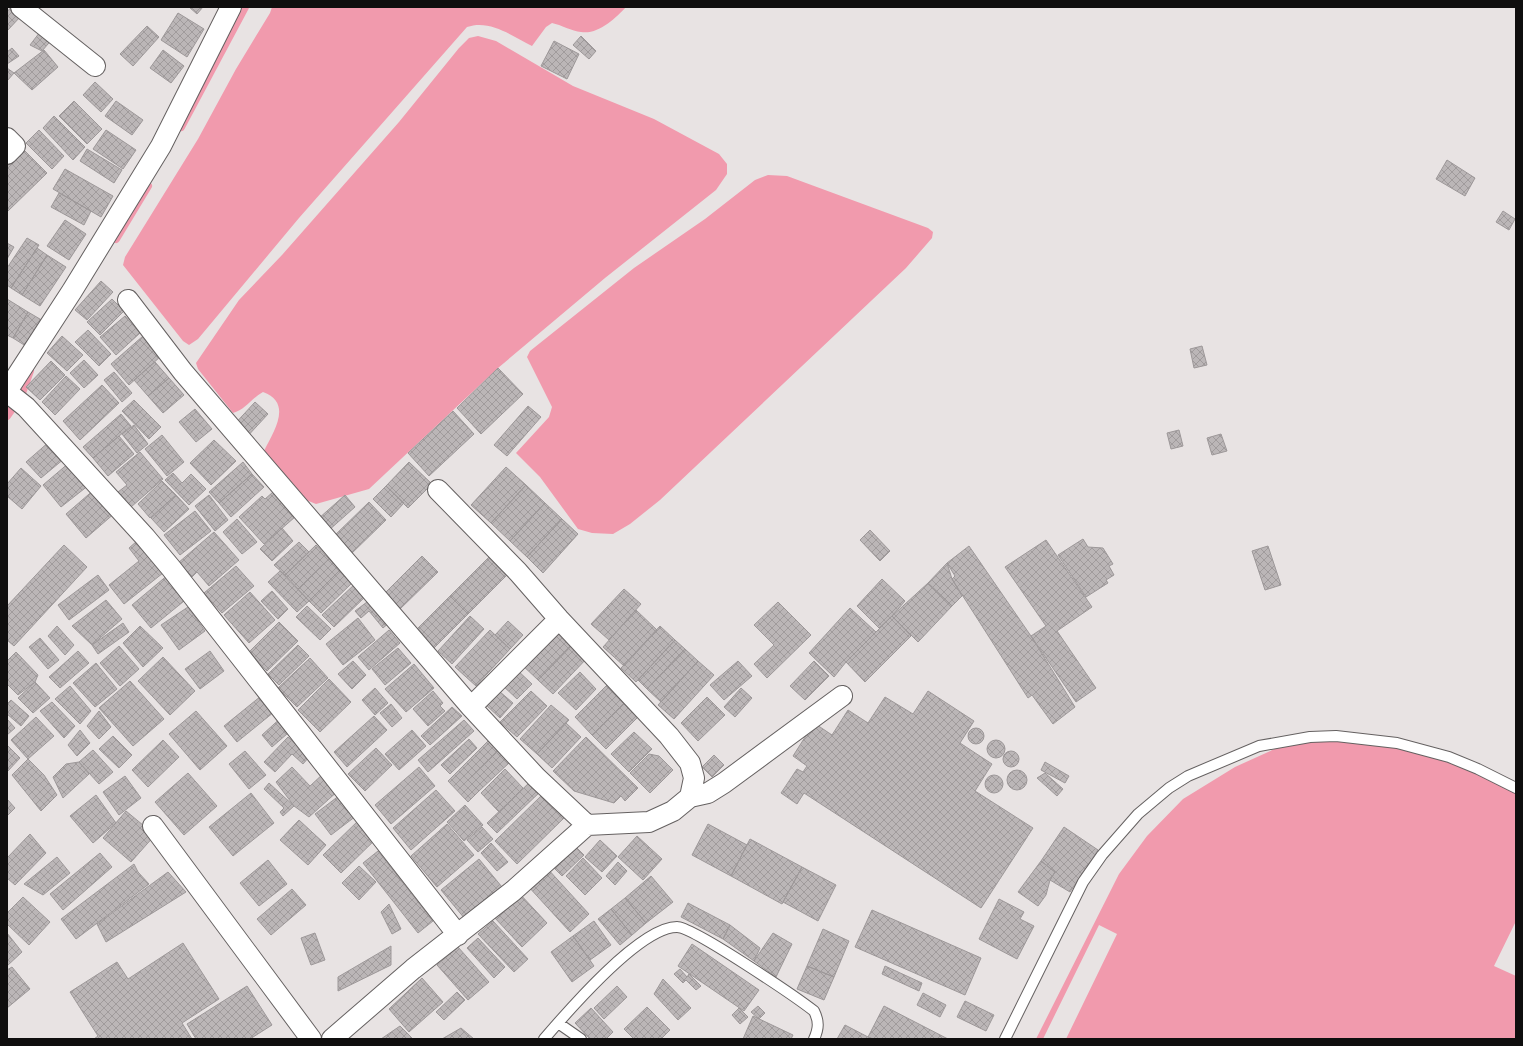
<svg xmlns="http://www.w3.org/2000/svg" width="1523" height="1046" viewBox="0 0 1523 1046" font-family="'Nunito Sans',sans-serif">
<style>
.water{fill:#f19aad}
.pier{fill:#e8e3e3}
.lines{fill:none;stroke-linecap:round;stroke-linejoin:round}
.stream{stroke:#f19aad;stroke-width:8}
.building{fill:url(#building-cross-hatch);stroke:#9d9899}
.lane-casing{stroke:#656161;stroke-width:12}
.street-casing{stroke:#656161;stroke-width:22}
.lane{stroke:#fff;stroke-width:10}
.street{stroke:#fff;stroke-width:20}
</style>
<defs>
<pattern id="building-cross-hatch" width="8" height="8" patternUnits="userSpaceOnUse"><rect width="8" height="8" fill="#bbb6b7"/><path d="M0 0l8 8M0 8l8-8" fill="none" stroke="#a09b9c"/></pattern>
</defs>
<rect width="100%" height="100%" fill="#e8e3e3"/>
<path class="water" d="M272,7H626C616,18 598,35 581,32C572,31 561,25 552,23L546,27L532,46C512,36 490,19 467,27L299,218L198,339L189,345L183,341L123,265L125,257L198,139L236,69L270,13Z
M478,36L496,41L573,86L654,119L719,154L727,164V174L716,190L605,278L498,368L369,489L316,504L306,500L264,451C274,431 293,403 263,392C252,398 245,410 233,413L198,369L196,363L239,300L282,255L399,122L459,48L469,38Z
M768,175L787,176L928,228L933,232L932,238L906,268L660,500L630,524L613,534L592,533L578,529L540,477L516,453L549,417L552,407L527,357L530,351L634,268L705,219L755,180Z
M1330,738L1384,743L1438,755L1516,791V1039H1036L1119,874L1147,836L1183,799L1235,767L1279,747Z"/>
<path class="pier" d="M1516,921V976L1494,966Z
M1099,925L1117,934L1066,1039H1043Z"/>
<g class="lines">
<path class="stream" d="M181,127L245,7
M116,239L148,186
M7,416L21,396L30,371"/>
</g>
<path class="building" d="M11,7L21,16L7,31V12Z
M189,7H203L197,14Z
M178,13L204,29L187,57L161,40Z
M147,26L159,37L133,66L120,54Z
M43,28L54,37L42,51L30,45Z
M581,36L596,51L589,59L573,45Z
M554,41L579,54L567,79L541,66Z
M12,48L19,56L7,64V52Z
M44,50L58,67L32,90L14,73Z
M163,50L184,66L171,83L150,68Z
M7,68L14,73L7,81Z
M95,82L113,99L101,112L83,95Z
M74,101L102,129L87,144L59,116Z
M116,101L143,120L132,135L105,116Z
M54,116L85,147L73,160L43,128Z
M39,130L64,156L52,169L26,143Z
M106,130L136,150L123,169L93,149Z
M20,146L47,173L7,212V160Z
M87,149L122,170L114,183L80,161Z
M1447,160L1475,178L1465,196L1436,179Z
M65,169L113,196L101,217L53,189Z
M59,193L91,211L84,225L51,207Z
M1503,211L1515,219L1509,230L1496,222Z
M65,220L86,234L69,260L47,246Z
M27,238L39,245L11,288L7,285V268Z
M7,243L14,247L7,259Z
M37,248L47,255L22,295L11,288Z
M47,255L66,267L40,306L22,295Z
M101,281L113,292L87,320L75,310Z
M7,299L28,312L13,338L7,335Z
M112,299L124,311L100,335L87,322Z
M28,312L45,322L29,348L13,338Z
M125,316L140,333L116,355L100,337Z
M88,330L111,354L99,366L75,342Z
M62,336L83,355L67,371L47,353Z
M143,336L161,356L129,385L111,364Z
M1202,346L1207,365L1194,368L1190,349Z
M84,360L98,375L84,388L70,373Z
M51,361L65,375L40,400L26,387Z
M155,362L169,378L148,396L134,380Z
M498,368L523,394L481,434L457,408Z
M114,372L132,393L122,402L104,380Z
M66,376L80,389L55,415L42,402Z
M169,378L184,395L163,413L148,396Z
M102,385L119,403L80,440L63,421Z
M134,400L161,427L149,439L122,411Z
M255,402L268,414L245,439L232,427Z
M528,406L541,417L507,456L494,445Z
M195,409L212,429L196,442L179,422Z
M453,411L474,434L429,476L408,453Z
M121,414L131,426L93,458L83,447Z
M134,425L148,444L137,453L122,434Z
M1179,430L1183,446L1171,449L1167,433Z
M1221,434L1227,451L1212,455L1207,438Z
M162,435L184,462L167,476L145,449Z
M119,436L134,454L108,476L93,458Z
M214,440L236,461L211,485L190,463Z
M50,441L65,458L41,478L26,462Z
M140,452L163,479L131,507L118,492L127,485L116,472Z
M70,462L89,485L61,507L43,485Z
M243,462L252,474L219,503L209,492Z
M409,462L432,484L408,508L386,486Z
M506,467L526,485L491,523L471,505Z
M21,468L41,486L22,509L7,496V484Z
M173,473L182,483L191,474L206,489L189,505L165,480Z
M252,474L264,487L231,517L219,503Z
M162,481L176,495L150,518L138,504Z
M526,485L545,503L510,541L491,523Z
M386,486L404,503L391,517L373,499Z
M96,488L116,512L86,538L66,514Z
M273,492L295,517L264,544L239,517L262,496L265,499Z
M176,495L189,509L164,532L151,518Z
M209,495L228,520L215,531L195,506Z
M345,495L355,507L328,531L318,519Z
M369,502L386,520L349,556L332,538Z
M545,503L562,519L527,557L510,541Z
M195,511L211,531L180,555L164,535Z
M237,519L257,542L242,554L223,532Z
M562,519L578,534L543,573L527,557Z
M282,528L293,541L272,561L260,549Z
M870,530L890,551L880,561L860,540Z
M214,532L239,560L209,586L197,572L191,578L178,563Z
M1083,539L1088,547L1103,548L1113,564L1109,566L1114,575L1106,580L1108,583L1086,597L1058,555Z
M1046,540L1092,607L1057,631L1096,688L1076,702L1031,636L1046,626L1005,567Z
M137,541L163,573L124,604L109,585L139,561L129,548Z
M299,542L309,552L285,575L274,565Z
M64,545L87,567L14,646L7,640V606Z
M316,545L329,559L298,589L285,575Z
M969,546L1031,636L1075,707L1053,724L1032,695L1028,698L952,579L955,576L947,563Z
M1268,546L1281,585L1265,590L1252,551Z
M493,553L511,571L468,614L450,596Z
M422,556L438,572L399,610L383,595Z
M329,559L340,570L309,601L298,589Z
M947,563L952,579L962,596L952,606L928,583Z
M236,566L254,586L222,613L204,593Z
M340,570L352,583L321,613L309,601Z
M280,571L309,601L297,612L268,582Z
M169,574L189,597L151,628L132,605Z
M98,575L109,590L69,620L58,605Z
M882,579L905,601L892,616L879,628L857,606Z
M356,583L367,595L334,627L322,615Z
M928,583L952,606L918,642L892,616Z
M624,589L641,604L609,640L591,624Z
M272,591L288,609L278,619L261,601Z
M250,592L275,620L249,643L224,615Z
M450,596L468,614L432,650L414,632Z
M371,599L390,622L383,628L369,611L361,618L355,611Z
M106,600L122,619L92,645L72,626Z
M778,602L811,635L767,678L754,664L774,645L754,625Z
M307,606L331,629L320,640L296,617Z
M188,607L205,631L179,650L161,625Z
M850,608L876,632L846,662L834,677L809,653Z
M636,610L657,630L624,666L603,647Z
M470,616L484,629L452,664L438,651Z
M892,616L911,636L865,682L846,662Z
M358,618L375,640L343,665L326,644Z
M508,621L523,635L510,649L495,635Z
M279,622L298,641L267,671L249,652Z
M123,623L129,632L98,654L92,645Z
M557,625L575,642L538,680L520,663Z
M57,626L74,645L65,655L48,636Z
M140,626L163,648L143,667L123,643Z
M660,626L675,640L636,682L621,668Z
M389,630L400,643L369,670L358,657Z
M490,630L510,649L476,686L455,667Z
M40,638L59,660L48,669L29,647Z
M675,640L685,649L647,689L638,680Z
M575,642L589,656L553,694L538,680Z
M298,645L309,656L279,685L268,674Z
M119,646L139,669L120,686L100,663Z
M398,648L411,663L385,685L372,669Z
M685,649L698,661L661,702L647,689Z
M78,651L89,663L60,688L49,677Z
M210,651L224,671L200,689L185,669Z
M16,652L38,675L35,682L18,695L7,684V661Z
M163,657L195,691L170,715L138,681Z
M310,658L328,678L297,707L278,688Z
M353,661L366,675L352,689L338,674Z
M698,661L714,675L674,719L658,705Z
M738,661L752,676L724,700L710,685Z
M814,661L829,676L805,700L790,686Z
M96,663L117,689L95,707L73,683Z
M414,664L434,688L406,712L385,689Z
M515,668L532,684L517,699L501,684Z
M580,672L596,689L576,710L558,693Z
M329,679L351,702L320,732L298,710Z
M613,679L631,697L592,735L575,717Z
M130,681L164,719L133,746L99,708Z
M35,682L50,698L33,713L18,698Z
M70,686L91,711L80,724L55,699Z
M375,688L388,703L375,715L362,700Z
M741,688L752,698L735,717L724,707Z
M433,691L443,703L440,706L445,711L428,726L413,709Z
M499,691L513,703L500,718L486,705Z
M531,691L547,706L517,737L500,722Z
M928,691L974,721L960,743L992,764L975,791L1033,828L981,908L804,793L797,804L781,793L797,769L803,772L807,766L793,756L814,723L832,735L848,710L868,723L885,697L913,714Z
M261,696L274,712L237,742L224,726Z
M707,697L725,715L698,741L681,723Z
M11,700L29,716L21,726L7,714V704Z
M626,701L640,715L606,749L592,735Z
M52,702L75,726L64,738L40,711Z
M391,704L402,718L392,727L380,713Z
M551,705L569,720L537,754L520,739Z
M452,707L462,716L430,745L421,736Z
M99,711L111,727L99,739L87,726Z
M196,711L227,746L200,770L169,734Z
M284,715L295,727L272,747L262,735Z
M374,716L387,730L347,767L334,752Z
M36,717L54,736L28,759L11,740Z
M7,719L15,728L7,735Z
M464,720L474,731L428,772L418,760Z
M566,723L581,737L552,768L537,754Z
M968 736a8 8 0 1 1 16 0a8 8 0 1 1-16 0Z
M80,730L90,743L77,756L68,745Z
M412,730L426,746L399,770L385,754Z
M634,732L652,749L629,772L611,754Z
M113,736L132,755L119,768L99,749Z
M288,737L309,757L303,764L292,754L275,772L264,762Z
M586,737L638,788L625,801L621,796L614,803L574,791L553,771Z
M469,739L477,748L450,774L441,765Z
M987 749a9 9 0 1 1 18 0a9 9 0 1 1-18 0Z
M163,740L179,757L148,787L132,770Z
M488,741L498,751L468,780L479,791L468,802L448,781Z
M7,745L20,758L7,772Z
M376,748L392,765L365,791L348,774Z
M93,750L113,772L99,784L79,762Z
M1003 759a8 8 0 1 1 16 0a8 8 0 1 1-16 0Z
M245,751L266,775L249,789L229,764Z
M498,751L509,763L479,791L468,780Z
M649,754L659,756L673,770L650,793L630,773Z
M714,755L724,765L712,777L702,767Z
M28,759L44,775L57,795L41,811L12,775Z
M79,762L89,774L63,798L53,777L66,764Z
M1045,762L1069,776L1065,783L1041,770Z
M292,767L310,786L324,773L339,790L309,817L294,806L276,782Z
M419,767L435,786L391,824L375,805Z
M505,769L523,788L499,812L481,793Z
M1007 780a10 10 0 1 1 20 0a10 10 0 1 1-20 0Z
M188,773L217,806L184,835L155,802Z
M1045,773L1063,789L1057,796L1037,778Z
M985 784a9 9 0 1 1 18 0a9 9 0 1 1-18 0Z
M125,776L141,798L119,815L103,792Z
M531,781L541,791L497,833L487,823Z
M269,783L294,806L283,816L280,812L284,808L264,789Z
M436,790L455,811L411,850L393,828Z
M251,793L274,823L233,856L209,827Z
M543,794L565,817L517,864L495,841Z
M96,795L116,823L93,843L70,816Z
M340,795L356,816L331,835L315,814Z
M7,799L15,808L7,816Z
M465,805L483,825L464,841L447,822Z
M126,811L155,835L131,862L103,838Z
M362,817L380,835L341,873L323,855Z
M299,820L326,845L308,865L280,840Z
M447,824L474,855L437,887L411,856Z
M708,824L747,845L731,876L692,855Z
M482,827L493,839L478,852L467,840Z
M1064,827L1098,850L1070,892L1050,880L1055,872L1041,861Z
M30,834L46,853L15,885L7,878V858Z
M637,836L662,859L643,880L618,857Z
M750,839L802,867L782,904L731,876Z
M600,840L617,856L602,872L585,857Z
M571,842L584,855L562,876L549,863Z
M491,843L508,862L497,871L481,853Z
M378,851L433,921L418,933L363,863Z
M100,853L112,867L63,910L50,894Z
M57,857L70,873L43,895L24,884Z
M583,858L602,878L585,895L566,876Z
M479,859L502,887L465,919L441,890Z
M268,860L287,884L259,906L240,883Z
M1041,861L1055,872L1050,880L1046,895L1038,906L1018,892Z
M618,862L627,871L615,885L606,876Z
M134,864L138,872L149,884L76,939L61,919Z
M359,866L376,882L359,900L342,883Z
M546,867L589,914L570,932L527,885Z
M802,867L836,885L818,921L783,902Z
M168,872L186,892L106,942L97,924Z
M651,876L673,902L646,923L625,898Z
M292,889L306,905L271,935L257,919Z
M519,893L547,923L522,947L494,917Z
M23,897L50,922L29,945L7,924V913Z
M625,898L646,923L632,935L611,909Z
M999,899L1024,912L1020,919L1034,926L1017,959L979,939Z
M688,903L730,925L723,939L681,917Z
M389,904L401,929L392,934L381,912Z
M611,909L632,935L620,945L598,919Z
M872,910L981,958L965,995L855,947Z
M493,921L528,959L514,972L478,934Z
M594,921L611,945L590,960L573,936Z
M730,925L760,948L754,961L723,939Z
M823,929L849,941L834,977L807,966Z
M7,933L22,952L7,966Z
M315,933L325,960L311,965L301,938Z
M773,933L792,944L776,977L754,961Z
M573,936L594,966L572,982L551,952Z
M478,938L505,967L494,978L467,948Z
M183,943L219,999L182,1023L192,1039H94L98,1036L70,992L117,962L128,979Z
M692,944L759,990L744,1011L678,966Z
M391,946V965L338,991V977Z
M458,947L489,982L468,1000L437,965Z
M807,966L834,977L824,1000L797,989Z
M885,966L922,983L919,991L882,974Z
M12,967L30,989L7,1008V970Z
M680,969L687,977L689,974L701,986L696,990L686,980L683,983L674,974Z
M422,978L443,1002L409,1032L389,1009Z
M663,979L691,1008L678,1020L654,994Z
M247,986L272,1025L250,1039H196L187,1024Z
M617,986L627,997L604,1019L594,1008Z
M457,992L465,1000L444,1020L436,1012Z
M923,993L946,1005L940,1017L917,1005Z
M965,1001L994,1015L986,1031L957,1017Z
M758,1006L765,1013L759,1019L751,1012Z
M884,1006L948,1039H873L868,1037Z
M647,1007L670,1030L661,1039H634L624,1029Z
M591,1008L613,1032L606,1039H590L575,1023Z
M739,1008L748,1017L740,1024L732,1015Z
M753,1016L793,1035L791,1039H743Z
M845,1025L868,1037L873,1039H837Z
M400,1026L413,1039H381Z
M461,1028L474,1039H442Z"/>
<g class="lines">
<g class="lane-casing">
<path id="lane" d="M558,1023L581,1039
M544,1039C568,1011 640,927 677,927C693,927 796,997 814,1011C819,1021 819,1028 814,1039
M1005,1039L1083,882L1102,855L1138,814L1169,788L1188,776L1259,746L1310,737L1336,736L1397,743L1449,757L1478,769L1516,788"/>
</g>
<g class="street-casing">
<path id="street" d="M21,7L95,66
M7,138L15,146L7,154
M128,300L183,372L471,707L536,777L587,825
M7,391L72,291L161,146L231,7
M7,392L26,407L145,537L171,568L458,935
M471,707L559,619
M690,797L708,793L724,783L842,696
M153,826L311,1039
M332,1039L413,969L513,891L587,825L649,822L673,811L690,797L694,778L690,763L669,736L559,619L518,572L438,490"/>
</g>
<use href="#lane" class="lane"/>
<use href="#street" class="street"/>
</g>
<rect width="1523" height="1046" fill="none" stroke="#0f0e0e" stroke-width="16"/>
</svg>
